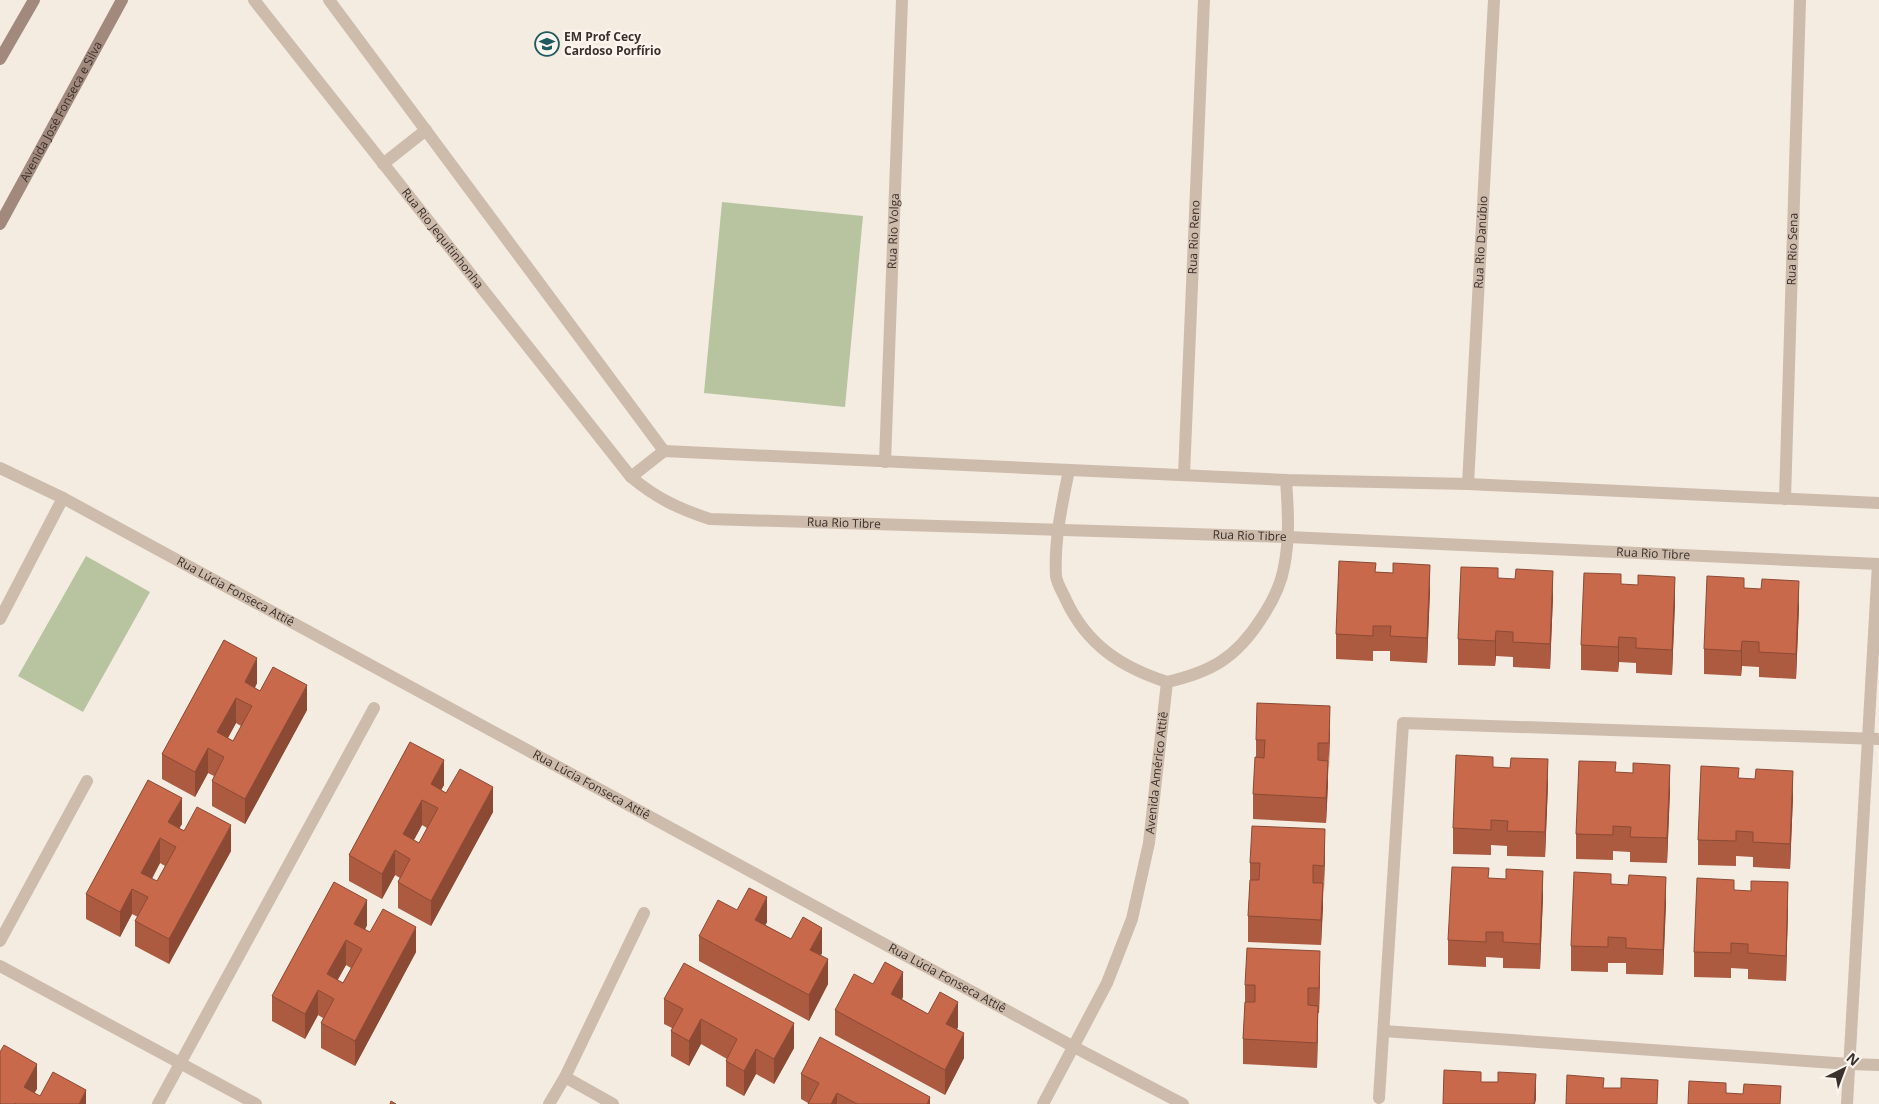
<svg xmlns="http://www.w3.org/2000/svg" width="1879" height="1104" viewBox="0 0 1879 1104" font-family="'Open Sans',sans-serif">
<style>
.green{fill:#b8c4a0}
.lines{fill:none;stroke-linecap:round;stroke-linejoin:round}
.street{stroke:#cdbbac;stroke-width:12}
.secondary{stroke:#a18a7d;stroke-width:12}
.wall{fill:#ac5a40;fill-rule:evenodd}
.shaded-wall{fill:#8c4a34}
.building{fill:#c8694b;stroke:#8c4a34;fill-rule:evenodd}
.labels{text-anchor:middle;stroke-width:5;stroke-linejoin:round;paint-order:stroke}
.poi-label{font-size:12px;font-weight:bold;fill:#3b302b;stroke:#fbf5ee;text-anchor:start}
.street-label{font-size:12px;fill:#3b302b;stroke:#fbf5ee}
</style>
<rect width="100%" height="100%" fill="#f4ebe1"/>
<path class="green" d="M722,202L863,216L845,407L704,393Z
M86,556L150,592L83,712L18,676Z"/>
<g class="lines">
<g class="street">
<path id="s1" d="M254,0L631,477C656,498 679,509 710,519L1288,537L1879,564"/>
<path d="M329,0L664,451"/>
<path d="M383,164L426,130"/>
<path d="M664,451L1286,480L1468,484L1879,503"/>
<path id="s2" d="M885,462L902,0"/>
<path id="s3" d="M0,468L63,498L1074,1047L1183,1104"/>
<path d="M1069,470C1062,505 1054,540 1056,576C1057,584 1063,593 1066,600C1087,645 1121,667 1167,682"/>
<path id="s4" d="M1184,475L1204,0"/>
<path d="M631,477L664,451"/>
<path id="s5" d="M1468,484L1494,0"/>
<path id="s6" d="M1785,499L1800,0"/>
<path d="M0,619L63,498"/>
<path d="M1167,682C1211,672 1236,658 1261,619C1271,604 1281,585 1284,567C1290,538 1288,509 1286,480"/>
<path d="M0,941L87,781"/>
<path d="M0,966L256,1104"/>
<path d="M1384,1031L1849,1064L1879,1065"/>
<path d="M565,1077L613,1104"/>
<path d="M1379,1098L1403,723L1879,739"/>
<path d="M158,1104L374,708"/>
<path d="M549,1104L565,1077L644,913"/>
<path id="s7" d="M1043,1104L1107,983L1132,919L1149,843L1167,682"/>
<path d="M1847,1104L1878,564"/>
</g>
<g class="secondary">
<path d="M0,59L34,0"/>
<path id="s8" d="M0,224L122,0"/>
</g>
</g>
<path class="wall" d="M1376,572L1393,573L1430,590L1427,663L1390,661V651H1373V661L1336,659V634Z
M1498,578L1553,596L1550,669L1513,667V657L1496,656L1495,666L1458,665V639Z
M1621,584L1675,602L1672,675L1636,673V663L1619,662L1618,672L1581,670V645Z
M1744,588L1799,606L1796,679L1759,677V667L1742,666L1741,676L1704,674V649Z
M224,640L257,683L255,688L260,691L307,710L245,824L212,806V781L214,776L208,773L195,797L162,779V754ZM236,723L241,726L233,741L228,738Z
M1330,731L1326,823L1253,819V794L1256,757V740Z
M410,742L444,785L441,790L446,793L493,812L431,926L398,908V882L400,878L395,875L382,899L349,881V855ZM422,825L427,828L419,843L414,840Z
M1493,767L1548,784L1545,857L1507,856V846L1491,845V855L1453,854V828Z
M1616,773L1670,790L1667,863L1630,862V852L1613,851V860L1576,859V834Z
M1739,778L1793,796L1790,869L1753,867V857L1736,856V866L1698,865V840Z
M148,780L182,824L179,828L231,851L169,964L135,946V921L138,917L132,914L120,937L86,919V894ZM160,863L165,866L157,881L152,879Z
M1325,854L1321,945L1248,942V916L1250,880V863Z
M1489,878L1543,896L1540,969L1503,968V958L1486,957V967L1448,965V940Z
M334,882L367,925L365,930L416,952L355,1066L321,1048V1023L323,1018L318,1015L305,1039L272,1021V996ZM346,965L351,968L343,983L337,980Z
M1611,884L1666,902L1663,975L1626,974V963H1608V972L1571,971V946Z
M1734,890L1788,908L1786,981L1748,979V969L1731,968V978L1694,977V952Z
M737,910L767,922L765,925L791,939L822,953L821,955L828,984L809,1021L699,961V936Z
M1320,976L1319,1013H1318L1317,1068L1243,1064V1039L1245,1002V985Z
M903,997L902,999L928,1014L958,1027L957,1029L964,1058L945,1095L835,1035V1010Z
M664,999L794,1048L774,1084L756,1074L744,1096L726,1086V1061L727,1059L701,1044L689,1066L671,1056V1031L672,1028L664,1024Z
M801,1074L930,1104H808V1103L801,1099Z"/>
<path class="shaded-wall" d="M1430,565V590L1427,663V638Z
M1553,571V596L1550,669V644Z
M1675,577V602L1672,675V650Z
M1799,581V606L1796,679V654Z
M1496,631V656L1495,666V641Z
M1619,637V662L1618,672V647Z
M1742,641V666L1741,676V651Z
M257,658V683L246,703L245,682Z
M307,685V710L245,824V799Z
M236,698V723L219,754L217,732Z
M1330,706V731L1329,768V743Z
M208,748V773L195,797V772Z
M1548,759V784L1545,857V832Z
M444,760V785L433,805L431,784Z
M1328,761V786L1326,823V798Z
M1670,765V790L1667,863V838Z
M1793,771V796L1790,869V844Z
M493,787V812L431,926V901Z
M182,798V824L170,844L168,822Z
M422,800V825L405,856L403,834Z
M231,825V851L169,964V939Z
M1325,829V854L1324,891V866Z
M160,838V863L143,894L141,873Z
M395,850V875L382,899V874Z
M1543,871V896L1540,969V944Z
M1666,877V902L1663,975V950Z
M1788,882V908L1786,981V956Z
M1323,883V908L1321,945V920Z
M132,889V914L120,937V912Z
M767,897V922L755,945V920Z
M367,900V925L356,946L354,924Z
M416,927V952L355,1066V1041Z
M822,928V953L810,975V950Z
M346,940V965L329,996L327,974Z
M1320,951V976L1319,1013V988Z
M828,959V984L809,1021V995Z
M903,972V997L891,1019V994Z
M318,990V1015L305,1039V1014Z
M958,1002V1027L946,1049V1024Z
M1318,1006V1031L1317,1068V1043Z
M701,1019V1044L689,1066V1041Z
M794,1023V1048L774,1084V1059Z
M964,1033V1058L945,1095V1070Z
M756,1049V1074L744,1096V1071Z
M37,1064V1089L28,1104L24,1087Z
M1536,1074V1100L1535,1104H1534Z
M86,1090V1104H79Z
M837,1093V1104H831Z
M930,1097V1104H927Z"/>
<path class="building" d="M1339,561L1376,563L1375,572L1393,573V563L1430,565L1427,638L1390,636L1391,626H1373V636L1336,634Z
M1461,567L1498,568V578L1515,579L1516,569L1553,571L1550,644L1513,642V632L1496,631L1495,641L1458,639Z
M1584,573L1621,574V584L1638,585V575L1675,577L1672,650L1636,648V638L1619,637L1618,647L1581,645Z
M1707,576L1744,578V588L1761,589L1762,579L1799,581L1796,654L1759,652V642L1742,641L1741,651L1704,649Z
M224,640L257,658L245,682L260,691L273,667L307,685L245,799L212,781L224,757L208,748L195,772L162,754ZM236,698L252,706L233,741L217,732Z
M1257,703L1330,706L1329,743H1318V760L1328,761L1326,798L1253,794L1255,757L1264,758L1265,740H1256Z
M410,742L444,760L431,784L446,793L460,769L493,787L431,901L398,882L410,859L395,850L382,874L349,855ZM422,800L438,808L419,843L403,834Z
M1456,755L1493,757V767L1510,768L1511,758L1548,759L1545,832L1507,831L1508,821L1491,820V830L1453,828Z
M1579,761L1616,762L1615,772L1633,773V763L1670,765L1667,838L1630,837L1631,827L1613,826V835L1576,834Z
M1701,766L1739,768L1738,778L1755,779L1756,769L1793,771L1790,844L1753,842V832L1736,831V841L1698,840Z
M148,780L182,798L168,822L184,831L197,807L231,825L169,939L135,921L148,897L132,889L120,912L86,894ZM160,838L176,847L157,881L141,873Z
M1252,826L1325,829L1324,866L1313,865V883H1323L1321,920L1248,916L1250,880H1259L1260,863H1250Z
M1452,867L1489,868L1488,878L1506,879V869L1543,871L1540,944L1503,942V932H1486V942L1448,940Z
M1574,872L1611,874V884L1628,885L1629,875L1666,877L1663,950L1626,948V938L1608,937V947L1571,946Z
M1697,878L1734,880V890L1751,891V881L1788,882L1786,956L1748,953V944L1731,943V953L1694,952Z
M334,882L367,900L354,924L370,932L383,909L416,927L355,1041L321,1023L334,999L318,990L305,1014L272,996ZM346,940L362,949L343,983L327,974Z
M749,888L767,897L755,920L791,939L803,917L822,928L810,950L828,959L809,995L699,936L718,900L737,910Z
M1247,948L1320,951L1319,988H1308V1005L1318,1006L1317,1043L1243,1039L1245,1002H1255V985H1245Z
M885,962L903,972L891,994L928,1014L940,992L958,1002L946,1024L964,1033L945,1070L835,1010L854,974L873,984Z
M684,963L794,1023L774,1059L756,1049L744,1071L726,1061L737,1039L701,1019L689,1041L671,1031L683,1009L664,999Z
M820,1037L930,1097L927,1104H857L837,1093L831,1104H808L819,1083L801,1074Z
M4,1045L37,1064L24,1087L40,1096L53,1072L86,1090L79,1104H18L16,1103L15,1104H0V1052Z
M1444,1070L1481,1072V1082H1498V1072L1536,1074L1534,1104H1443Z
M1567,1075L1604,1078L1603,1088H1621V1078L1658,1080L1657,1104H1566Z
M1689,1081L1726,1083V1093L1743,1094L1744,1084L1781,1086L1780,1104H1688Z
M391,1101L396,1104H390Z"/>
<defs>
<g id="school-ring" transform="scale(1.25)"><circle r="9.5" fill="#fbf5ee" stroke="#1f5a5e" stroke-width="1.5"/><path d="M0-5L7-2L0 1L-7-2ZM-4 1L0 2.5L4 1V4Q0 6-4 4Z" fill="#1f5a5e"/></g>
</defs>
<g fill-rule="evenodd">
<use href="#school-ring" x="547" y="44"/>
</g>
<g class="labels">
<g class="poi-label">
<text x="564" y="41">EM Prof Cecy<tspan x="564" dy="14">Cardoso Porfírio</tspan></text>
</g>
<g class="street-label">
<text dy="4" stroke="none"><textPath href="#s8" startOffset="128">Avenida José Fonseca e Silva</textPath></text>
<text dy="4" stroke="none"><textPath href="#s2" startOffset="231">Rua Rio Volga</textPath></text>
<text dy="4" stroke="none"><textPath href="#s4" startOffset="238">Rua Rio Reno</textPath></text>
<text dy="4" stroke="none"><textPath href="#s1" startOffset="304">Rua Rio Jequitinhonha</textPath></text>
<text dy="4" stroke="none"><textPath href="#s5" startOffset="242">Rua Rio Danúbio</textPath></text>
<text dy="4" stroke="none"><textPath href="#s6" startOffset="250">Rua Rio Sena</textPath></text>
<text dy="4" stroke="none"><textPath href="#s1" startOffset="832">Rua Rio Tibre</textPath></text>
<text dy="4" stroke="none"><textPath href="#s1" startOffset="1238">Rua Rio Tibre</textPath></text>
<text dy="4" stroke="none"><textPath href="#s1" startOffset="1642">Rua Rio Tibre</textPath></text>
<text dy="4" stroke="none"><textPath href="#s3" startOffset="266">Rua Lúcia Fonseca Attiê</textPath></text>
<text dy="4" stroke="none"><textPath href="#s7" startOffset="354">Avenida Américo Attiê</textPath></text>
<text dy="4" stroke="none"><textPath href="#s3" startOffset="671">Rua Lúcia Fonseca Attiê</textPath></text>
<text dy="4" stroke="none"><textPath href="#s3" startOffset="1076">Rua Lúcia Fonseca Attiê</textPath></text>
</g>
</g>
<g transform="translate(1844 1069) rotate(42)" stroke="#fbf5ee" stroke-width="4" paint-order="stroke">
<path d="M0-4L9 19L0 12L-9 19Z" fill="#3b302b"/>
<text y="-8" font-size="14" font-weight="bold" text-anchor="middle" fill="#3b302b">N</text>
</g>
</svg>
